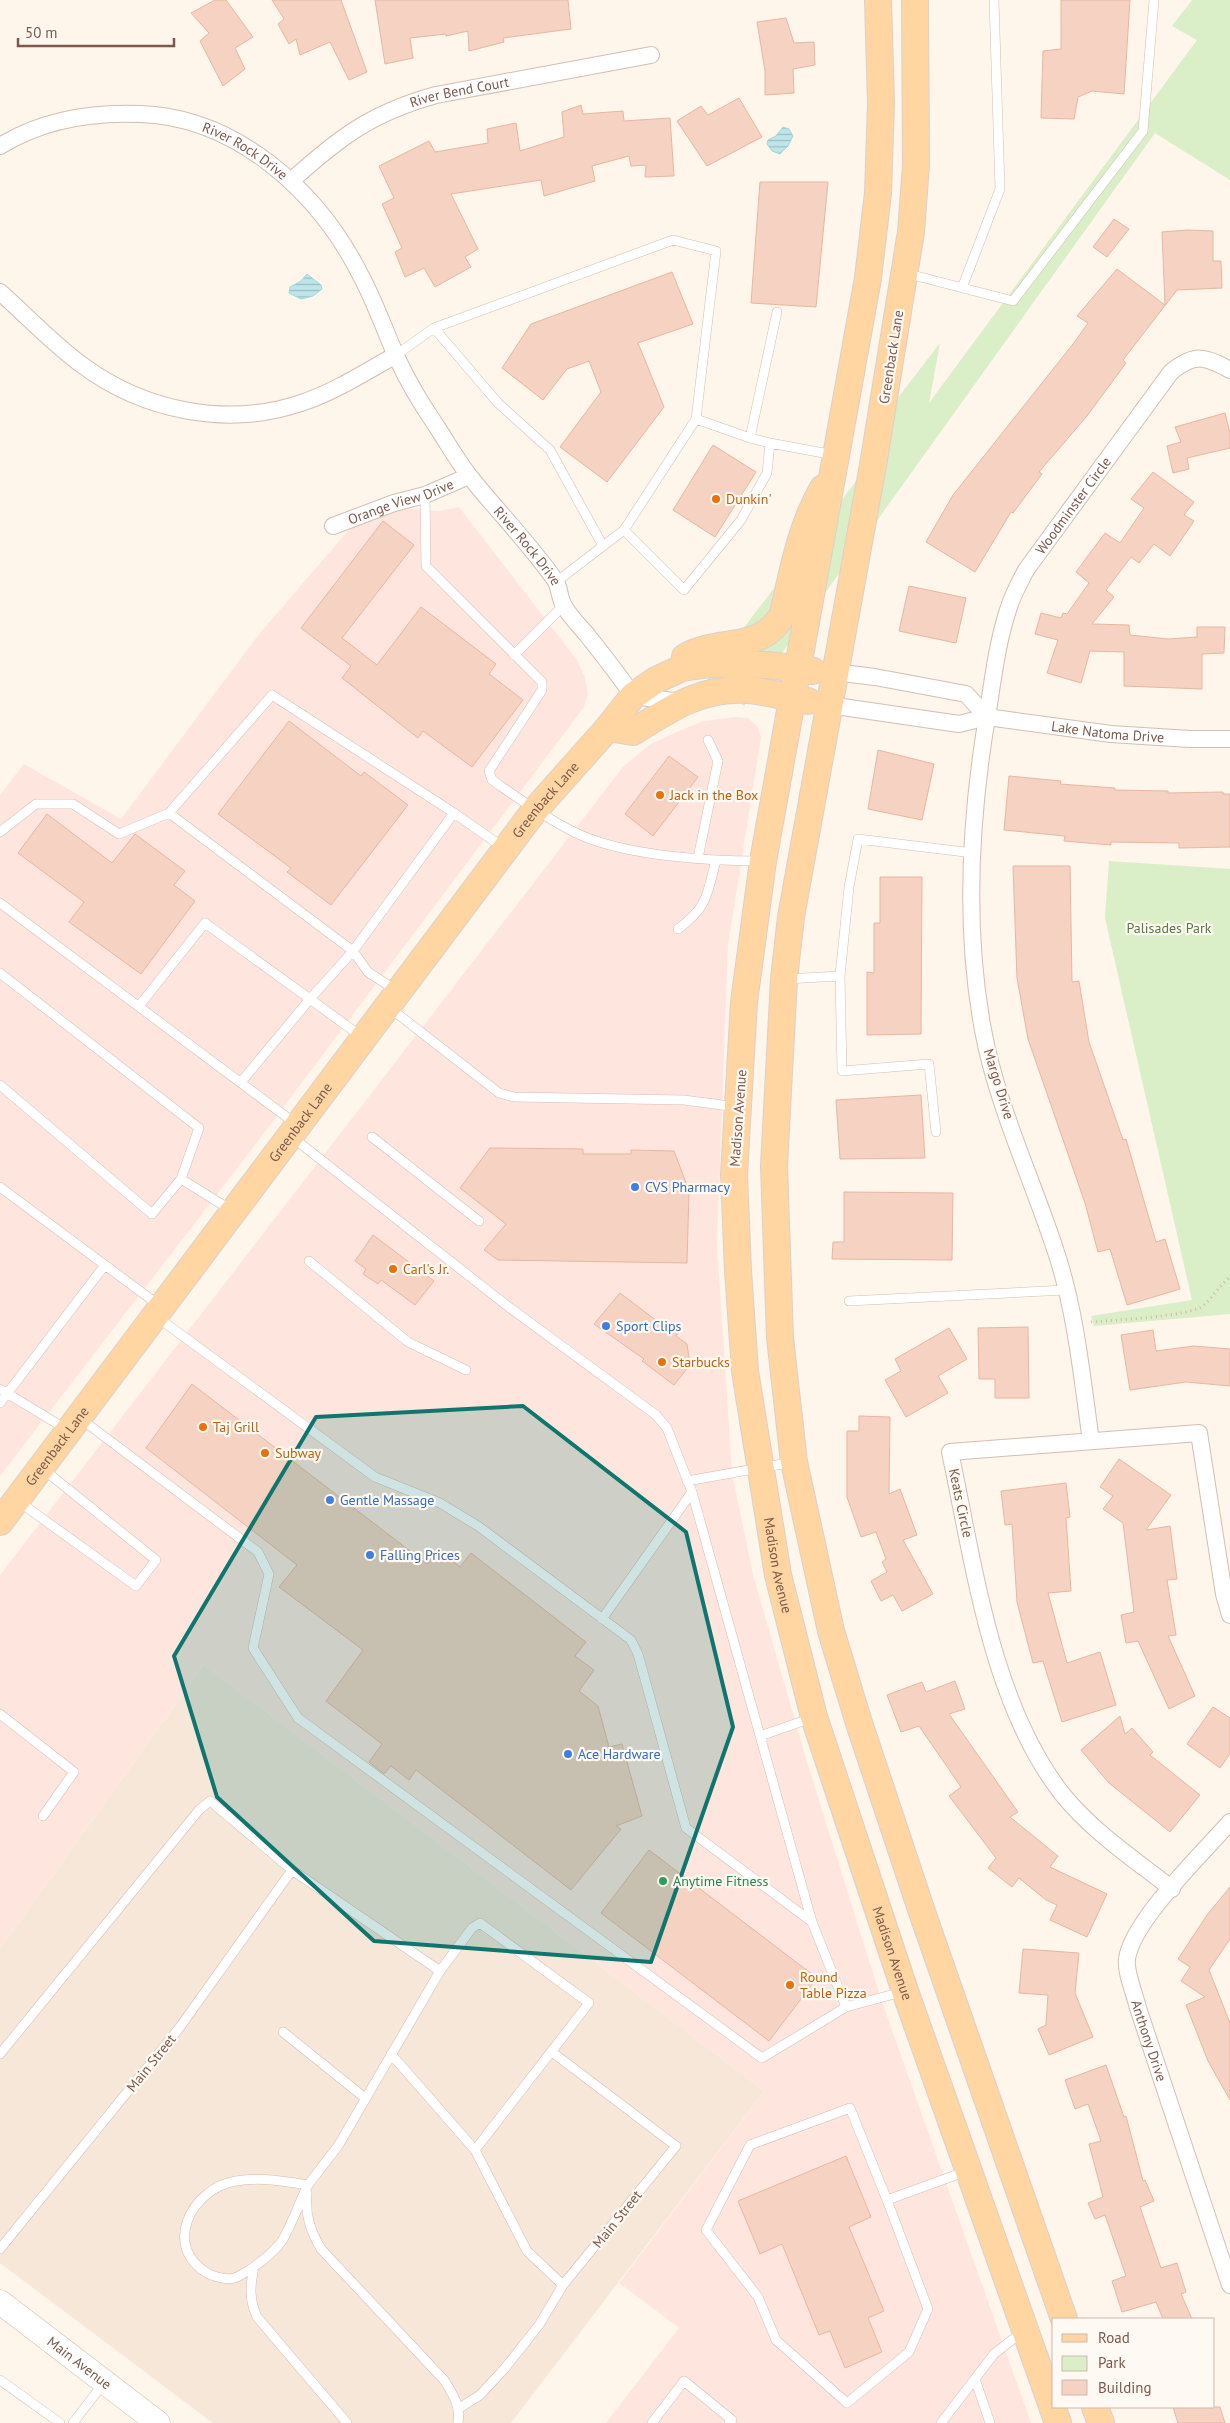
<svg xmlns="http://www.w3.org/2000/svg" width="1230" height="2423" viewBox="0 0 1230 2423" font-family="'PT Sans',sans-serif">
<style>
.residential{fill:#f6e7d9}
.commercial{fill:#fee6df}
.park{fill:#daeec7}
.water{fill:url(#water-rules);stroke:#a3d7dc}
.building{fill:#f5d2c1;stroke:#e9b7a0}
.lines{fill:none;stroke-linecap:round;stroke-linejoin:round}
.lane-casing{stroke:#d4beb2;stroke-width:10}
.street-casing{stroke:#d4beb2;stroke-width:18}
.secondary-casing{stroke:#d8beae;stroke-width:25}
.primary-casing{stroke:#dad1cd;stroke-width:28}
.path{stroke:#dbb5a3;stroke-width:3;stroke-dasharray:1 4;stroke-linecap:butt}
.lane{stroke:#fff;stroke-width:9}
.street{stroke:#fff;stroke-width:16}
.secondary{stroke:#fff;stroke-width:24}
.primary{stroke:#ffd5a1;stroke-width:26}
.marked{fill:#0f766e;fill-opacity:0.2;stroke:#0f766e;stroke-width:4;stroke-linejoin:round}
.food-dot{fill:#e8710a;stroke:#fff9f3;stroke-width:2}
.shop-dot{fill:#3f7fe0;stroke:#fff9f3;stroke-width:2}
.leisure-dot{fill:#2e9e5b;stroke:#fff9f3;stroke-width:2}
.labels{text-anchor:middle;stroke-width:4.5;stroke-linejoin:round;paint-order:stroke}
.street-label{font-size:14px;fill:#7c594b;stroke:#fff9f3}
.food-label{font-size:14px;fill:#c56008;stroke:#fff9f3;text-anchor:start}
.park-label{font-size:14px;fill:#557c3f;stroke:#fff9f3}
.shop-label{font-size:14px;fill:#366cbe;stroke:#fff9f3;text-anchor:start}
.leisure-label{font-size:14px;fill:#27864d;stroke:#fff9f3;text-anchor:start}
</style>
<defs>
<pattern id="water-rules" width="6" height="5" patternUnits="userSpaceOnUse" patternTransform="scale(1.25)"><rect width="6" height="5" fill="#bde6ea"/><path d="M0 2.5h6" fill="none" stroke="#9fbdc0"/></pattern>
</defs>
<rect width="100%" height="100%" fill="#fef5eb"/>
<path class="residential" d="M204,1665L764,2091L511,2423H213L0,2263V1949Z"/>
<path class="commercial" d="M459,507L577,660L584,675L588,694L584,707L255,1145L0,1476V795L24,764L121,819L260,633L353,525L399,508L440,511Z
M735,717L748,718L757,726L761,737L728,945L717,1243L732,1473L753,1575L807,1762L881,1999L1031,2423H606L679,2328L619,2283L764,2091L204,1665L0,1949V1575L623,767L649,745L681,730L704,721Z"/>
<path class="park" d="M1192,0H1230V180L1155,133L744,706L706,677L857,480L864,442L940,343L929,403L1197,40L1172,26Z
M1109,861L1230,869V1314L1094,1326L1091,1316L1192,1300L1105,918Z"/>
<path class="water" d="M783,127L789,129L793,136L788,146L780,154L772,151L767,144L768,140L776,136Z
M307,274L321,285L322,289L313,296L301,299L289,293L290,287L301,281Z"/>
<path class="building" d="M215,0H226L253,37L235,48L245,69L223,86L200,41L209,33L191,13Z
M272,0H341L367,72L349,80L330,42L300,55L296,39L289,44L278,24L284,19Z
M375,0H568L571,29L503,38L504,42L469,51L468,31L446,36V34L410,38L413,58L385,64Z
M1061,0H1130L1124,94L1092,91L1078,97L1074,119L1041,118L1043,51L1061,49Z
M786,18L794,43L814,42L815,65L793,69L794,93L765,95V71L757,22Z
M739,98L762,137L707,166L677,121L701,106L708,115Z
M581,105L583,114L623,111L624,121L670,118L674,176L645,177L646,165L631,166L629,156L592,166L595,181L544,196L541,180L451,194L478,249L465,257L471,267L435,287L424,268L405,277L395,252L402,248L382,204L394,198L379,166L429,141L435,152L488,143L487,129L516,123L520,151L564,137L562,112Z
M760,182H828L816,307L751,303Z
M1114,219L1129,229L1107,257L1093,247Z
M1187,230L1213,231V261H1221L1222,288L1177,290L1123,360L1126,363L1087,416L1039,472L1042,474L1013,513L1011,512L975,572L926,542L953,495L1073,344L1088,323L1077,316L1117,269L1165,305L1162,232Z
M672,272L693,324L638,343L664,407L607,482L560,447L601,392L589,361L567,369L543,400L502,368L531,324Z
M1225,413L1230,433V448L1187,458L1189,469L1173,473L1167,446L1181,442L1175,427Z
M713,445L756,472L715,537L673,510Z
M1153,472L1194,502L1184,515L1194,521L1170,556L1154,544L1139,563L1131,557L1106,590L1114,597L1092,624L1129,625L1130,635L1168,639L1197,637V627H1225L1224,653L1202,654V689L1124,686V652L1090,651L1081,683L1047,673L1058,640L1035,634L1041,613L1061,618L1063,613L1067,614L1089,583L1076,572L1105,533L1120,543L1144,508L1131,499Z
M383,521L414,545L342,638L377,665L421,607L496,664L489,674L523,700L472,767L423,731L418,738L342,678L351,666L301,628Z
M909,586L966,598L956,643L899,631Z
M289,721L361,776L364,772L408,805L331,905L287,872L291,868L218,814Z
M878,750L934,764L922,820L868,809Z
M669,756L698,777L653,836L625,814Z
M1009,776L1061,781L1060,784L1115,788V790L1168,791V793L1223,792V794H1230V847L1179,848V843L1111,842V845L1064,841L1065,836L1004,830Z
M47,814L112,863L135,834L185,871L174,885L195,901L141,974L69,922L84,902L18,853Z
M1013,866H1070L1072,982L1079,981L1089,1042L1123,1140L1126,1139L1156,1242L1165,1239L1180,1289L1127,1305L1110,1249L1098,1252L1085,1203L1028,1039L1017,978Z
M880,877H922L921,1034L867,1035V972L874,973V923H880Z
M921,1095L925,1158L840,1159L836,1100Z
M490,1148L583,1149V1154H631V1150L674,1151L689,1191L687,1263L498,1260L484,1250L506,1224L460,1188Z
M844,1192L953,1193L952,1260L832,1259L833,1242H844Z
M373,1235L434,1281L415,1305L381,1280L378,1284L363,1274L366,1269L355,1261Z
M620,1293L661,1324L663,1320L679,1332L676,1336L687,1344L690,1365L674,1385L642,1361L644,1359L594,1324Z
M1028,1327L1029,1398H995V1379H979L978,1328Z
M949,1328L967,1359L938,1376L948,1393L906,1417L885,1380L901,1371L895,1359Z
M1153,1330L1156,1351L1194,1346L1230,1349V1386L1186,1382L1130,1390L1121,1335Z
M192,1384L427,1564L439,1550L460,1567L471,1553L586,1642L575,1656L594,1670L579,1691L598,1706L609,1747L622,1744L642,1816L616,1826L621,1829L571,1890L416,1770L409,1780L391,1766L384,1774L369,1762L382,1744L326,1701L363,1650L279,1587L297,1565L146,1448Z
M859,1416L890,1417L889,1494L900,1489L917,1535L903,1540L933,1594L902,1611L893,1595L881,1601L871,1581L887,1572L882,1562L886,1559L876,1532L861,1537L847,1497V1431H859Z
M1119,1459L1171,1495L1146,1530L1170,1526L1177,1579L1167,1580L1176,1635L1168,1636L1195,1696L1169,1709L1138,1641L1126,1643L1121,1615L1134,1612L1123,1523L1103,1509L1113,1496L1100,1487Z
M1066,1483L1070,1517L1066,1518L1071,1591L1048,1593L1067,1663L1100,1652L1116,1705L1062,1722L1043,1661L1033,1663L1017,1602L1012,1524L1005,1525L1001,1491Z
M955,1681L965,1709L949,1714L1018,1812L1010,1817L1058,1856L1050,1867L1107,1894L1087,1937L1050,1920L1057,1905L1046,1900L1019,1878L1012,1887L988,1868L996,1858L949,1796L961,1787L919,1726L901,1732L887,1695L922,1682L926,1692Z
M1213,1707L1230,1718V1754L1220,1768L1187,1744Z
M1120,1716L1125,1734L1132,1728L1153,1752L1150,1755L1200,1795L1170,1832L1109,1783L1081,1750Z
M649,1850L817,1978L769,2041L601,1913Z
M1230,1887V1939L1209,1970L1230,2023V2100L1208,2061L1186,2005L1205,1997L1181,1981L1190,1967L1178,1959L1207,1915Z
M1023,1949L1079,1953L1075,1993L1093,2037L1049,2055L1038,2029L1046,2025L1048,1995L1019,1993Z
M1106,2065L1124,2117L1126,2116L1143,2181L1145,2180L1154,2201L1140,2207L1161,2268L1177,2263L1186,2292L1181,2294L1192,2319H1163L1156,2302L1122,2312L1112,2281L1126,2276L1105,2215L1095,2219L1088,2203L1103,2197L1089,2144L1101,2141L1088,2104L1075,2109L1065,2080Z
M846,2156L871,2217L849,2227L884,2311L868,2318L882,2352L845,2368L830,2331L819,2335L782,2244L760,2254L738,2201Z
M1173,2407H1220L1225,2423H1178Z"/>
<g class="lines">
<g class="lane-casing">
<path id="lane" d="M905,273L1013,301L1143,131L1154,0
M962,288L1000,189L994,0
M434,328L498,403L550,450L603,546
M396,355L434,328L673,240L716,251L696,419L624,530L556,582
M696,419L750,438
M770,443L750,438L777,312
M425,495L426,566L542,682V690L489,771L492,780C518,798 544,817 572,831C620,856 708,861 761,861
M624,530L684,590L741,520L767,473L770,443L834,455
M514,655L563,606
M169,813L272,695L454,813
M0,832L36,804H73L119,834L169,813L353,951L368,972L397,991
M698,858L718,761L708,740
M0,903L296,1124
M678,929C708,907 707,895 716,860
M0,973L199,1128L181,1179
M840,976L849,887L858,839L973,853
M786,979L840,976L842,1071L929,1064L936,1132
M139,1006L205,923L310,999L353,951L454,813L504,848
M390,1008L499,1093L514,1097L684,1100L737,1107
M241,1082L310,999L362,1037
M0,1085L152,1214L181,1179L231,1210
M292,1137L510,1308L656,1415L667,1428L692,1492L812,1922L846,2007
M372,1137L479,1221
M0,1187L160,1306
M309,1261L408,1342L466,1370
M849,1301L1066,1290
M157,1317L375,1477L440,1503L478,1526L631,1640L638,1654L686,1828L812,1922
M0,1389L66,1429
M0,1403L105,1265
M81,1419L258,1552L269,1574L253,1648L298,1718L762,2058L846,2007L902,1992
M687,1481L793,1462
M18,1501L136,1586L156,1560L43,1469
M602,1619L692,1492
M0,1714L74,1772L43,1816
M760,1736L812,1718
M283,2032L365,2098
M0,2054L199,1810L210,1801L292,1870L440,1971
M391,2054L475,2150L527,2251L563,2285
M308,2185C299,2203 292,2224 282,2241C273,2253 260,2263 248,2271C243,2273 239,2277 234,2278C227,2280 215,2277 209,2274C161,2248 191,2188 236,2181C261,2177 284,2181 308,2185L338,2146L440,1971L472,1928L480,1923L589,2003L475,2150
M307,2193C305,2215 310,2230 321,2249L444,2380C453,2394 461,2406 458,2423
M887,2200L928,2309L909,2352L847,2403L776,2340L758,2297L706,2230L750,2145L850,2108L887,2200L967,2171
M0,2249L180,2027L292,1870
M254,2267C250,2286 249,2299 257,2317L347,2423
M975,2379L990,2423
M0,2380L60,2423
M458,2409L480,2395L505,2368L539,2325L563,2285L676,2146L552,2052
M73,2423L103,2384
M652,2423L684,2381L732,2420L729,2423
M941,2423L994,2354L1022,2332"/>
</g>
<g class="street-casing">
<g id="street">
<path id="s1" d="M0,146C42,120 91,112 140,114C237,117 319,192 361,276C375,302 385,331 397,358C408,382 422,405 437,427C448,444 458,462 471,478C498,512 530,544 555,580C560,587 559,598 564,606C570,617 580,626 588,636C603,655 619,675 633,696L681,702"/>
<path id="s2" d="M291,181C340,137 371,113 436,95L651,55"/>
<path d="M0,292C27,316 53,344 82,365C144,411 227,428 301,403C335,392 365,372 396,355"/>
<path id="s3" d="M333,526L394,503L425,495L469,476"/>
<path d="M834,672L875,677L966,694L987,717"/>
<path id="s4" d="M829,705L959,724L987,717L1111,734L1190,739H1230"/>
<path id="s5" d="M1091,1441C1082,1378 1076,1312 1056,1252C1032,1178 997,1106 983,1030C964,928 970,819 987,717C993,680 997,642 1009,607C1013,594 1020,582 1026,570L1171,372C1195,353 1204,356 1230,370"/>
<path id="s6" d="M1230,1822C1203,1853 1132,1921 1127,1959C1125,1971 1135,1995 1138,2008L1230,2285"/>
<path d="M1172,1889C1134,1859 1093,1832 1063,1795C991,1704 974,1563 950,1452L1199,1433L1224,1594L1230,1615"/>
</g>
</g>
<g class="secondary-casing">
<g id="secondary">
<path id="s7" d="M0,2302L158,2423"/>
</g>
</g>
<g class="primary-casing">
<g id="primary">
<path id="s8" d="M878,0L881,103L878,193L868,278L763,861L744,1002L734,1175L738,1270L745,1371L778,1575L814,1717L905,1991L1058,2423"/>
<path d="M915,0L916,165L911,232L873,465L791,917L784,979L774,1166L780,1338L794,1462L831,1631L859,1723L923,1915L1064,2319"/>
<path d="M685,657C719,637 761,654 783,614C793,570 800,528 823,488"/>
<path d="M608,728L633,732C671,708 700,688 747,690C767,691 788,698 808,701"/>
<path id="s9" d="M0,1522L535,810L608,728L633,696L656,680L682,668L711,664L768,665L813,671"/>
<path d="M1095,2407L1101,2423"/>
</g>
</g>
<path class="path" d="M1091,1322C1112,1320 1191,1317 1204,1305C1213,1297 1220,1285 1230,1277"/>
<use href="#lane" class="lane"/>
<use href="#street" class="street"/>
<use href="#secondary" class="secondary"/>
<use href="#primary" class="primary"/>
</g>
<path class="marked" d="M523,1406L686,1532L733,1727L651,1962L374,1941L217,1797L174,1656L316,1417Z"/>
<g class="food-dot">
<circle cx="716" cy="499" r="5"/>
<circle cx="660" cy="795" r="5"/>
<circle cx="393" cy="1269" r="5"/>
<circle cx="662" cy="1362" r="5"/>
<circle cx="203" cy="1427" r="5"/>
<circle cx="265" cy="1453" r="5"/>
<circle cx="790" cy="1985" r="5"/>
</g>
<g class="shop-dot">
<circle cx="635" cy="1187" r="5"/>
<circle cx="606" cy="1326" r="5"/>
<circle cx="330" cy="1500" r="5"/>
<circle cx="370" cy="1555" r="5"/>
<circle cx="568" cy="1754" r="5"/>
</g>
<circle class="leisure-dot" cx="663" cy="1881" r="5"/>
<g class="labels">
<g class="street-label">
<text dy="5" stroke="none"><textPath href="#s2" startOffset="194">River Bend Court</textPath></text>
<text dy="5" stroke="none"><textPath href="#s1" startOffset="259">River Rock Drive</textPath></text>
<text transform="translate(891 357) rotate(-81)" y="5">Greenback Lane</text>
<text dy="5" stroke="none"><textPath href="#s3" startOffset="72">Orange View Drive</textPath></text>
<text dy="5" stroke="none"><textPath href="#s5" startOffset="974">Woodminster Circle</textPath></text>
<text dy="5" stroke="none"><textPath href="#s1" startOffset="752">River Rock Drive</textPath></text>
<text dy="5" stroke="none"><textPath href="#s4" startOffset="282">Lake Natoma Drive</textPath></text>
<text dy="5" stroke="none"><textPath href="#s9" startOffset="905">Greenback Lane</textPath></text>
<text transform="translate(999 1084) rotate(73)" y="5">Margo Drive</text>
<text transform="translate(738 1118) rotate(-86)" y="5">Madison Avenue</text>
<text dy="5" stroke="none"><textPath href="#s9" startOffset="500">Greenback Lane</textPath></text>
<text dy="5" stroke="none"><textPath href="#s9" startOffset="95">Greenback Lane</textPath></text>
<text transform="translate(961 1503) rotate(78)" y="5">Keats Circle</text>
<text dy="5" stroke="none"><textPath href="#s8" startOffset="1580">Madison Avenue</textPath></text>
<text dy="5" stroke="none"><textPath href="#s8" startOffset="1985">Madison Avenue</textPath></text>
<text dy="5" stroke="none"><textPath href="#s6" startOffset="258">Anthony Drive</textPath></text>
<text transform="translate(151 2063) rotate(-51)" y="5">Main Street</text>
<text transform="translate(617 2219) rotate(-51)" y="5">Main Street</text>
<text dy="5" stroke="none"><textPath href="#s7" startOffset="100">Main Avenue</textPath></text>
</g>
<g class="food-label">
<text x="726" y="504">Dunkin'</text>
<text x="670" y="800">Jack in the Box</text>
<text x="403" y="1274">Carl's Jr.</text>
<text x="672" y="1367">Starbucks</text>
<text x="213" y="1432">Taj Grill</text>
<text x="275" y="1458">Subway</text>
<text x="800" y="1982">Round<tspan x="800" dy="16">Table Pizza</tspan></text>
</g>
<g class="park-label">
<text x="1169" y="933">Palisades Park</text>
</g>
<g class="shop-label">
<text x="645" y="1192">CVS Pharmacy</text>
<text x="616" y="1331">Sport Clips</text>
<text x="340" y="1505">Gentle Massage</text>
<text x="380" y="1560">Falling Prices</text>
<text x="578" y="1759">Ace Hardware</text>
</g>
<g class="leisure-label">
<text x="673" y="1886">Anytime Fitness</text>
</g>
</g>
<rect x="1052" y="2318" width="162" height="90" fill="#fff9f3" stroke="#cbb9b0"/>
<rect x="1062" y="2334" width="25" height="8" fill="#ffd5a1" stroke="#cbb9b0"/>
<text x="1098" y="2343" font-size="15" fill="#7c594b">Road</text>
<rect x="1062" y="2356" width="25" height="15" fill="#daeec7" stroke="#cbb9b0"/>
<text x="1098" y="2368" font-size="15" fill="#7c594b">Park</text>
<rect x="1062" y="2380" width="25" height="15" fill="#f5d2c1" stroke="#cbb9b0"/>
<text x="1098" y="2393" font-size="15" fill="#7c594b">Building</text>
<path d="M18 38v8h156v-8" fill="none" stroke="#7c594b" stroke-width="2.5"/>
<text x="25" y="38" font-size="15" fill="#7c594b" stroke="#fff9f3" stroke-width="4" paint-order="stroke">50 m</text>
</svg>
